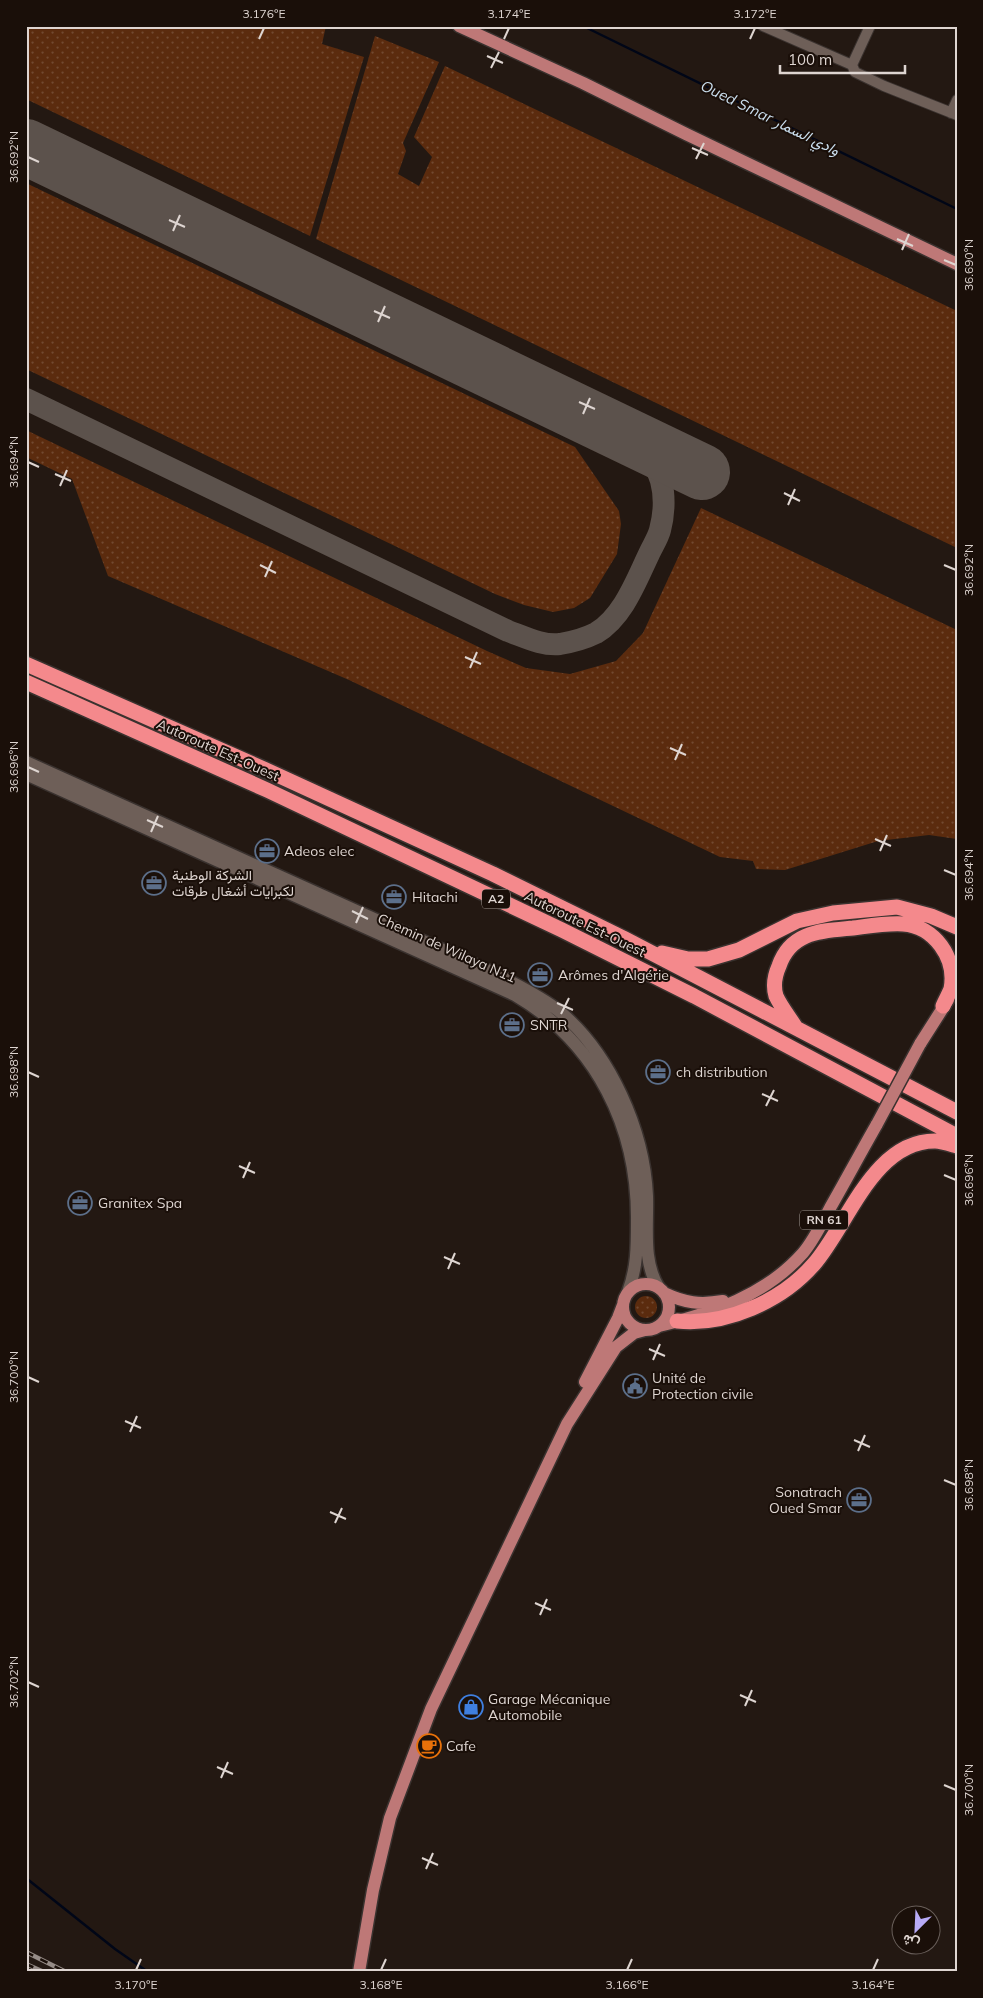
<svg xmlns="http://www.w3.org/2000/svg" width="983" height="1998" viewBox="0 0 983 1998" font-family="Mulish,Vazirmatn,sans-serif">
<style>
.grass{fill:url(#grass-dots)}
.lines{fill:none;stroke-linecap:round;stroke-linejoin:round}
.stream{stroke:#000617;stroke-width:2.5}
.taxiway{stroke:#5c524c;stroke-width:22}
.runway{stroke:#5c524c;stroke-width:56}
.minor-casing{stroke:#3a322f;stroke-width:12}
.secondary-casing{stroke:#3a322f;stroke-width:15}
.primary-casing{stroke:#3a322f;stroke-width:15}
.motorway-casing{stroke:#3a322f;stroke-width:18}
.minor{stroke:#6e5f58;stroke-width:10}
.secondary{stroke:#6e5f58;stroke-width:12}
.primary{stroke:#be7877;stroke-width:12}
.motorway{stroke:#f4898c;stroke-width:15}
.rail-casing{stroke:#968c87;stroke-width:4.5}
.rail{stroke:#1a0f09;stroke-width:2.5;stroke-dasharray:8;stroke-linecap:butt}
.primary-bridge-casing{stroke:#3a322f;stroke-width:15;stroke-linecap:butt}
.primary-bridge{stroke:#be7877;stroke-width:12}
.ticks{fill:none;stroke:#ded5d1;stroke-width:2}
.labels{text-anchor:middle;stroke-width:4;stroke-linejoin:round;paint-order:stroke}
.shield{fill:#1a0f09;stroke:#a39a95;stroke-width:1}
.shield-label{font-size:12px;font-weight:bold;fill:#ded5d1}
.street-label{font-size:14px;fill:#ded5d1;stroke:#1a0f09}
.poi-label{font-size:14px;fill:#ded5d1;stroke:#1a0f09;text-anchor:start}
.water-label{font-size:15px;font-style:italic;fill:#cadeee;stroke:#1a0f09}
.neatline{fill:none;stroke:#ded5d1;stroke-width:2}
.ticks-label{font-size:12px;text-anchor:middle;fill:#ded5d1}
</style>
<defs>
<pattern id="grass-dots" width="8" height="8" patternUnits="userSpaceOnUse" patternTransform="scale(1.25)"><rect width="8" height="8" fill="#5b2b0e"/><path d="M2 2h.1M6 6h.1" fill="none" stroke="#724930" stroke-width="1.8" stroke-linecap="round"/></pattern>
</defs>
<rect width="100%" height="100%" fill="#231812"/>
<path class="grass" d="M26,26H326L322,44L364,57L310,236L26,99Z
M375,36L439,62L403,143L406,151L398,174L419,186L432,157L414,137L445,66L957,311V548L316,239Z
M26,183L575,447L619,511L621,524L617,554L590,598L574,608L553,612L524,605L495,594L26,369Z
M26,430L487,651L526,668L570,674L616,661L643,633L701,508L957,630V839L929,835L878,841L785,870L756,869L753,861L720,857L349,680L108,576L72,479L26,457Z
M635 1307a11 11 0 1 1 22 0a11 11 0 1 1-22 0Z"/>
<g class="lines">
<path class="stream" d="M583,26L957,209
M26,1878L115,1949L148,1972"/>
<path class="taxiway" d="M26,399L508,631C525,637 542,646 560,644C572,642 586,638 596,633C623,617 636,581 649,554C652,547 658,538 660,530C664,515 665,496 661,481C655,460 639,447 623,434"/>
<path class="runway" d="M26,147L702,472"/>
<g class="minor-casing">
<path id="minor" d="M763,26L852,65L855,72L884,86L957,115
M852,65L870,26
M951,113L957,100"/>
</g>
<g class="secondary-casing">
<path id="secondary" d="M26,762L496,974C518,986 540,996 559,1011C610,1053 644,1130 647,1196C648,1226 642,1262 659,1288
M26,774L515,995C597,1043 638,1128 637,1221C637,1247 637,1268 628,1292"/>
</g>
<g class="primary-casing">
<path id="primary" d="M459,26L583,83L686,134L957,264
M920,1044L948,1000
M623 1307a23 23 0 1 1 46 0a23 23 0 1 1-46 0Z
M664,1293C685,1303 700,1305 723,1301
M659,1326C712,1313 765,1296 803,1253C814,1240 822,1223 830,1208C846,1180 861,1152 877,1124
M585,1382L618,1318L623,1305
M359,1972L373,1890L390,1818L431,1709L567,1424L616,1347L634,1333L645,1330"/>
</g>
<g class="motorway-casing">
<path id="motorway" d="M26,664L264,769L493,874L623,938L957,1112
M26,682L267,790L562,930L694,996L957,1136
M662,953L688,959H708L739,950L797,921L833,913L897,907L931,916L957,927
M796,1028C790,1018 781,1007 776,996C773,986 775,975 779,966C791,931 822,931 853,928C869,926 886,923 903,924C934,926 957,958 951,989C949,994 945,1001 943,1006
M677,1321C726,1326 782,1301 814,1264C848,1225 873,1141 935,1141C941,1141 950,1144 957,1146"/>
</g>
<use href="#minor" class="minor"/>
<use href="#secondary" class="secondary"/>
<use href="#primary" class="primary"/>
<use href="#motorway" class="motorway"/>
<g class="rail-casing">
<path id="rail" d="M26,1952L66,1972
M26,1964L44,1972"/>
</g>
<use href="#rail" class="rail"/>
<g class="primary-bridge-casing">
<path id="primary-bridge" d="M877,1124L920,1044"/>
</g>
<use href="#primary-bridge" class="primary-bridge"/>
</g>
<path class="ticks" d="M259,39L264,28M504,39L509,28M750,39L755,28M487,56L503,63M491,68L499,52M692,148L708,155M28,157L39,162M696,159L704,143M169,220L185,227M173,231L180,215M897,239L913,246M902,250L909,234M944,260L956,265M374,311L390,318M378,322L385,306M579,402L595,409M583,414L590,398M28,462L39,467M55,474L71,481M60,486L67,470M784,493L800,501M788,505L795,489M260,565L276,573M944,565L956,570M265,577L272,561M465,657L481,664M470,668L477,652M670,748L686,755M675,760L682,744M28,767L39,772M147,820L163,827M151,832L158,816M875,839L891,846M880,851L887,835M944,870L956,875M352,911L368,919M356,923L363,907M557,1003L573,1010M561,1014L569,998M28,1072L39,1077M762,1094L778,1101M766,1106L774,1090M239,1166L255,1173M944,1175L956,1180M243,1178L250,1162M444,1257L460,1264M448,1269L455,1253M649,1349L665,1356M653,1360L660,1344M28,1377L39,1382M125,1421L141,1428M130,1432L137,1416M854,1440L870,1447M858,1451L865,1435M944,1480L956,1485M330,1512L346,1519M335,1523L342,1508M535,1603L551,1610M540,1615L547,1599M28,1682L39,1687M740,1695L756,1702M745,1706L752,1690M217,1767L233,1774M221,1778L228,1762M944,1785L956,1790M422,1858L438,1865M426,1869L433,1853M136,1970L141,1959M381,1970L386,1959M627,1970L632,1959M873,1970L878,1959"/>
<defs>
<g id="office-ring" transform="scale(1.25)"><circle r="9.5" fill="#1a0f09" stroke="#5c6f8a" stroke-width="1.5"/><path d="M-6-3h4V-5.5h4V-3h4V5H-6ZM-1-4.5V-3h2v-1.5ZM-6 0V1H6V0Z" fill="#5c6f8a"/></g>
<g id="civic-ring" transform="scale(1.25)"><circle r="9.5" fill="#1a0f09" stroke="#5c6f8a" stroke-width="1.5"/><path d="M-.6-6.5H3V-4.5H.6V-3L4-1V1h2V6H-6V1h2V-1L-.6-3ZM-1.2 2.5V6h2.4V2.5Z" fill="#5c6f8a"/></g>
<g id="shop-ring" transform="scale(1.25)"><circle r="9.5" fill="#1a0f09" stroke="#3f7fe0" stroke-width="1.5"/><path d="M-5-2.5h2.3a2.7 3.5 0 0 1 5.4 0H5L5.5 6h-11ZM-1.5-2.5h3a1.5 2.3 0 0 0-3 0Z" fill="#3f7fe0"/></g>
<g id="cafe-ring" transform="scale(1.25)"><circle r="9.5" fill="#1a0f09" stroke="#e8710a" stroke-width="1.5"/><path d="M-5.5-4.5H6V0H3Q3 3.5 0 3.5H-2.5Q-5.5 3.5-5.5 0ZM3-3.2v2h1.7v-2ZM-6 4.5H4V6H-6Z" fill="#e8710a"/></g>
</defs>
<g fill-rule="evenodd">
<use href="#office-ring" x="267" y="851"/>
<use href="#office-ring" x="154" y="883"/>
<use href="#office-ring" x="394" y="897"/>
<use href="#office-ring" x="540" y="975"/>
<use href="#office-ring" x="512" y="1025"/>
<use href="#office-ring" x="658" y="1072"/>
<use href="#office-ring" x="80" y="1203"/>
<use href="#civic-ring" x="635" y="1386"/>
<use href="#office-ring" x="859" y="1500"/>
<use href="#shop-ring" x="471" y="1707"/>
<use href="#cafe-ring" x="429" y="1746"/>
</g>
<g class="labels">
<g class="shield">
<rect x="482" y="889.5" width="28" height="19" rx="4"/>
<rect x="800" y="1210.5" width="48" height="19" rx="4"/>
</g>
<g class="shield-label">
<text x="496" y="903">A2</text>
<text x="824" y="1224">RN 61</text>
</g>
<g class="street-label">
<text transform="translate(218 750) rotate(24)" y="5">Autoroute Est-Ouest</text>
<text transform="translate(585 924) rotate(26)" y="5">Autoroute Est-Ouest</text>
<text transform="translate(447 948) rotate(24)" y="5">Chemin de Wilaya N11</text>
</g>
<g class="poi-label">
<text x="284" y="856">Adeos elec</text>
<text x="172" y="880">الشركة الوطنية<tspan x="172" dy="16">لكبرايات أشغال طرقات</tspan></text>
<text x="412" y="902">Hitachi</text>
<text x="558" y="980">Arômes d'Algérie</text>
<text x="530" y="1030">SNTR</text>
<text x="676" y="1077">ch distribution</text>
<text x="98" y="1208">Granitex Spa</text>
<text x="652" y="1383">Unité de<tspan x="652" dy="16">Protection civile</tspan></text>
<text x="842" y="1497" text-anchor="end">Sonatrach<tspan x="842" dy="16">Oued Smar</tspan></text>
<text x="488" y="1704">Garage Mécanique<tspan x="488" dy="16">Automobile</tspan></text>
<text x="446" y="1751">Cafe</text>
</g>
<g class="water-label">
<text transform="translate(770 118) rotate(26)" y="5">Oued Smar وادي السمار</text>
</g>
</g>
<rect width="983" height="1998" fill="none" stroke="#1a0f09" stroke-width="55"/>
<g transform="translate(916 1930) rotate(204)"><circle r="24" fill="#1a0f09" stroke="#685e59"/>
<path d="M0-4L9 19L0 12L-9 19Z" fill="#b8abf7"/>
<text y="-8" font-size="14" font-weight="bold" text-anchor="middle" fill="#ded5d1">ش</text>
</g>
<path d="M780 65v8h125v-8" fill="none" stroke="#ded5d1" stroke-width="2.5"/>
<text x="788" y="65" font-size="15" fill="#ded5d1" stroke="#1a0f09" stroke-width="4" paint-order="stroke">100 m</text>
<rect x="28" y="28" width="928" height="1942" class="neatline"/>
<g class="ticks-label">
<text x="264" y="18">3.176°E</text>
<text x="509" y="18">3.174°E</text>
<text x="755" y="18">3.172°E</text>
<text transform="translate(14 157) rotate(-90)" y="4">36.692°N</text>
<text transform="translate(969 265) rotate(-90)" y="4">36.690°N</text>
<text transform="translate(14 462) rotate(-90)" y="4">36.694°N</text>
<text transform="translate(969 570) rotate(-90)" y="4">36.692°N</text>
<text transform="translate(14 767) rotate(-90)" y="4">36.696°N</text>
<text transform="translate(969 875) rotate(-90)" y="4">36.694°N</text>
<text transform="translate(14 1072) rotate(-90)" y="4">36.698°N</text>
<text transform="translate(969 1180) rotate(-90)" y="4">36.696°N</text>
<text transform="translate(14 1377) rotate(-90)" y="4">36.700°N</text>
<text transform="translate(969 1485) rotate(-90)" y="4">36.698°N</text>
<text transform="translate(14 1682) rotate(-90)" y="4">36.702°N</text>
<text transform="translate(969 1790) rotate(-90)" y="4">36.700°N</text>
<text x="136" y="1989">3.170°E</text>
<text x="381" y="1989">3.168°E</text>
<text x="627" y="1989">3.166°E</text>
<text x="873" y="1989">3.164°E</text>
</g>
</svg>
